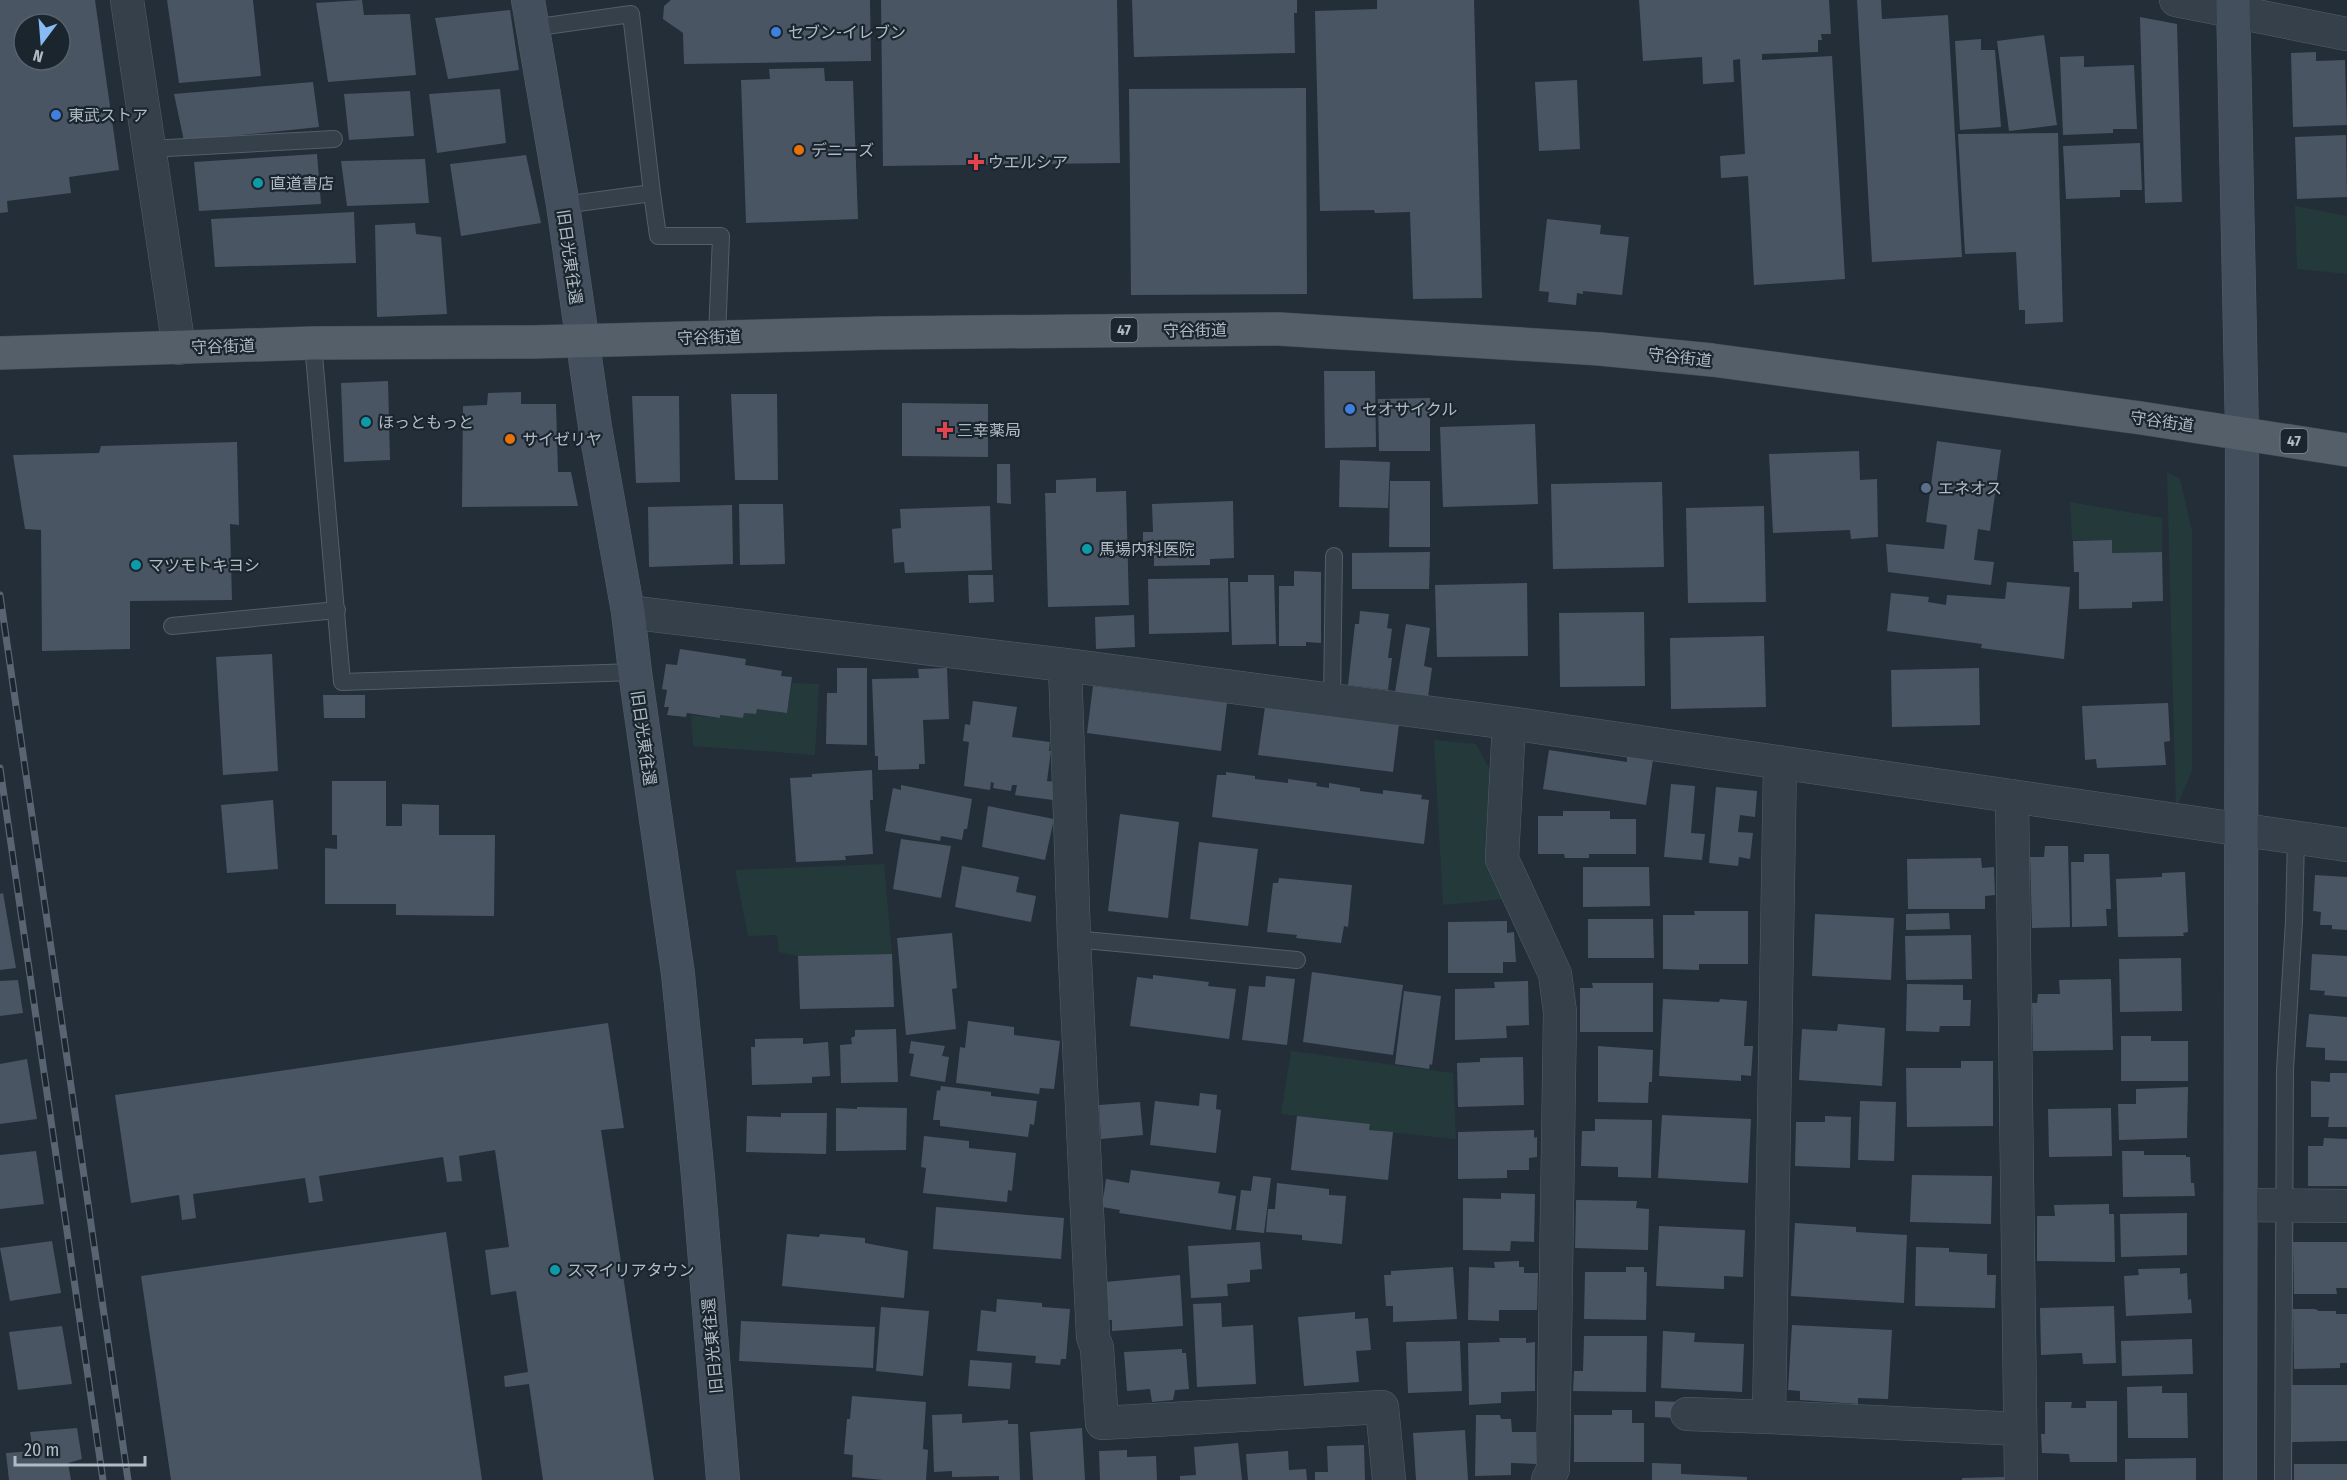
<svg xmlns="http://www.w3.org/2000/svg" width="2347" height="1480" viewBox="0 0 2347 1480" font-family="'Fira Sans Condensed','Noto Sans JP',sans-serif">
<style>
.green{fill:#243a3a}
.building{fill:#495563;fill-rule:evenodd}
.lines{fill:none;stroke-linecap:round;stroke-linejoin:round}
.lane-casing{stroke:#545e67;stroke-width:18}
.street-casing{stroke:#545e67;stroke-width:34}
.secondary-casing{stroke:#545e67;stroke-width:34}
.primary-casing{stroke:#3f4953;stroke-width:34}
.lane{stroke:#36404a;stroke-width:16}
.street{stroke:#36404a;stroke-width:33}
.secondary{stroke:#444f5d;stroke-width:33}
.primary{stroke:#545f6a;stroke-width:33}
.rail-casing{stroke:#586471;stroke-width:7}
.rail{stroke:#1b252e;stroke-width:4.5;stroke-dasharray:14;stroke-linecap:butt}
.shop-dot{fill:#3f7fe0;stroke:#1b252e;stroke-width:2}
.food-dot{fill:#e8710a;stroke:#1b252e;stroke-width:2}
.health-dot{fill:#e0444e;stroke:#1b252e;stroke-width:2}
.culture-dot{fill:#0f9aa8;stroke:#1b252e;stroke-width:2}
.service-dot{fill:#5c6f8a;stroke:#1b252e;stroke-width:2}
.labels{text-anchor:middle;stroke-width:4.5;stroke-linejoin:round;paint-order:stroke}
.shield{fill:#1b252e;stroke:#848e98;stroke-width:1.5}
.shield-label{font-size:15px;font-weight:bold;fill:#b1bbc6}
.poi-label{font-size:16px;fill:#b1bbc6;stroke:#1b252e;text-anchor:start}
.street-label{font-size:16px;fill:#b1bbc6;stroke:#1b252e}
</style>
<rect width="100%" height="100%" fill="#232e39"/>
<path class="green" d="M2295,206L2347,216V274L2297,269Z
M2167,472L2180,479L2192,531V771L2176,808Z
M2070,502L2162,518V552L2112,553L2111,540H2072Z
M792,683L819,684L815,755L693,746L691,715L719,718L720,715L743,718L744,713L756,714L757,709L787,713Z
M1434,740L1476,744L1491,772L1506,899L1443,905Z
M884,864L892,954L798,956L779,952L777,935L748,936L735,870Z
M1291,1051L1453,1073L1456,1139L1369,1130L1370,1124L1281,1114Z"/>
<path class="building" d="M0,0H95L119,170L69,177L71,193L7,201L8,212L0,213ZM24,24H60V60H24Z
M167,0H253L261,76L179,83Z
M362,0L364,15L410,14L416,75L328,82L316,3Z
M671,0H870L871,61L684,64L683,33L663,19L664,6Z
M881,0H1117L1120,163L883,166Z
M1132,0H1297V13H1294L1295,53L1134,57Z
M1377,0H1474L1482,298L1413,299L1410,212L1375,213L1374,210L1320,211L1315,11L1377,9Z
M1639,0H1829L1831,34H1821L1822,40H1818V52L1762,54V60L1832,56L1845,279L1754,285L1748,176L1721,178L1720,156L1745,154L1740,59L1733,60L1734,82L1703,84L1702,57L1643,61Z
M1857,0H1881L1882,19L1948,15L1962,257L1872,262Z
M510,10L519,70L448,79L435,18Z
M2140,17L2177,24L2182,202L2145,203Z
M2044,35L2057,125L2009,131L1997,41Z
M1981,39V50H1995L2001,127L1960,130L1955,41Z
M2316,52V61L2345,60L2347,125L2293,127L2291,53Z
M2084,56V67L2134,65L2137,129H2113V133L2063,135L2060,57Z
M824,68L825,81H853L858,219L746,223L741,80L770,79L769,69Z
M1577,80L1580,149L1539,151L1535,82Z
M313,82L319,127L184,141L174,94Z
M1306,88L1307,294L1131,295L1129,89Z
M500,89L506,143L437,153L429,94Z
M410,91L414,136L349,140L344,94Z
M2058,133L2063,322L2025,324V310H2019L2016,252L1965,254L1958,134Z
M2346,135L2347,197L2297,199L2295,137Z
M2140,143L2142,190H2120V197L2066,199L2063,146Z
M317,154L321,204L199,211L194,162Z
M526,155L541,223L461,236L450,164Z
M425,159L429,203L347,206L341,161Z
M354,212L356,263L215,267L211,219Z
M1547,219L1601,225L1600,234L1629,237L1622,295L1583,291V294L1577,293L1576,305L1548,302L1549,292L1539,291Z
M415,223L416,234L441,237L447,314L377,317L375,225Z
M1324,371H1375L1376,447L1325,448Z
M388,381L390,460L344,462L341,383Z
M521,392V404H556L558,472H571L578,506L462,507L463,406L487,405L488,393Z
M731,394H777L778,480H735Z
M632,396H679L680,482L636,483Z
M1430,398V451H1379L1378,399Z
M902,403L988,404V457L902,456Z
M1535,424L1538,504L1443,507L1440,427Z
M1937,441L2001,450L1990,531L1978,529L1974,560L1994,562L1991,585L1888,572L1886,544L1944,549L1947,525L1926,522Z
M237,442L239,525L230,524L232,600L130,601V649L42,651L41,530L25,529L13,455L99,453L101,446Z
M1859,451L1860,480L1877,479L1878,537L1851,539L1850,530L1773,533L1769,454Z
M1340,460L1390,462L1388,508L1339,507Z
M997,464H1010L1011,504L997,503Z
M1096,478V492L1126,491L1129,605L1048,607L1045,493H1056V480Z
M1390,481H1430V547H1389Z
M1656,482H1662L1664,567L1553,569L1551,484Z
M1233,501L1234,558L1210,559V565L1154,566V554H1143V532H1153L1152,504Z
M739,504H783L785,564L740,565Z
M732,505L733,564L649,567L648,507Z
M990,506L992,570L905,573L904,562L894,563L892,529L901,528L900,509Z
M1764,506L1766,602L1688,603L1686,508Z
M2112,540V553L2162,552L2163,601L2132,602V608L2079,609V572H2074L2073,541Z
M1430,552L1429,589H1352V553Z
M1294,571L1321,572V643L1306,642V646H1279V586H1294Z
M968,575H993L994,602L969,603Z
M1248,575H1274L1276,644L1232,645L1230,582H1248Z
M1228,578L1229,632L1149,634L1148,579Z
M2007,582L2070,587L2064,659L1981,648L1982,644L1887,631L1891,593L1929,597L1928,602L1946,605L1947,595L2005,599Z
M1527,583L1528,656L1437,657L1435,585Z
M1360,611L1389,614L1387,628L1392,629L1388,658H1392L1388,690L1348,685L1355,624H1359Z
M1644,612L1645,686L1560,687L1559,613Z
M1134,615L1135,647L1096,649L1095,617Z
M1406,624L1430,628L1424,666L1432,668L1428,697L1395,692Z
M1764,636L1766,707L1671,709L1670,638Z
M680,649L746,659L745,665L782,671L781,676L792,677L787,713L757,709L756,714L744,713L743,718L720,715V718L687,713L686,717L667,715L669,707H664L667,690L662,689L666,664L677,665Z
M272,654L278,771L223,775L216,657Z
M837,668H867V745L826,744L827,693H837Z
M947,668L949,719L923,720L925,764H919V769L878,770V756H875L872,679L919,678L918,669Z
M1979,668L1980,725L1892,727L1891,670Z
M1093,686L1227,703L1221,751L1087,733Z
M323,695H365V718H324Z
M973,701L1017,707L1012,737L1050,742L1049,751H1051L1047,781L1056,782L1053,800L1015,795L1017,785H1012L1011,791L993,788L994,783L991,782L990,790L964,786L969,742L963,741L965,724L970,725Z
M2168,703L2170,741L2164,742L2166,765L2097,768L2096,759L2085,760L2082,706Z
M1265,707L1399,724L1393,772L1258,755Z
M1549,750L1627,762V755L1653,760L1646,805L1543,789Z
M872,770L873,800H870L873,854L845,856L846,860L796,862L790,778L812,777V774Z
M1226,772L1255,776V779L1288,783V779L1317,783L1316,786L1329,788V783L1360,788V791L1383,794V790L1422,795L1421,799L1429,800L1424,844L1212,817L1217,775H1226Z
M332,781H386V826H402V804L439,805V835H495L494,916L396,915V904H325V848L337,849V835H332Z
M1671,784L1695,786L1691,833L1705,834L1702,860L1664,857Z
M901,785L972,799L967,829H964L962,840L941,836L940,841L885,831L893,788L901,790Z
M1716,787L1757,791L1755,817L1740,815L1738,832L1753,833L1750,859L1739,857L1738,866L1709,863Z
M273,800L278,869L227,873L221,805Z
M988,806L1054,819L1045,860L982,847Z
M1563,811H1610V819H1636V854H1589V858H1565L1564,854H1538V816H1563Z
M1120,814L1179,822L1168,918L1108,911Z
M901,839L951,846L941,898L893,889Z
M1199,842L1258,849L1248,926L1190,919Z
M2045,846H2068L2070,927L2032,928L2030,857H2044Z
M2084,854H2109L2111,909H2106L2107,926L2072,927L2071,862H2084Z
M1981,858L1982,868L1994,867L1995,895L1985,896V909H1908L1907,859Z
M962,866L1019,877L1016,892L1036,896L1031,922L955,907Z
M1583,867H1649L1650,906L1583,907Z
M2185,872L2188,932L2183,933L2184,936L2118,937L2116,879L2162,877V873Z
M2315,875L2347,877V930L2332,929V925H2320L2321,912L2313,911Z
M1279,878L1352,885L1348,927L1344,926L1341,943L1296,938L1297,935L1267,932L1273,883H1278Z
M3,893L16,968L0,970V894Z
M1694,911H1748V964H1699V970L1663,969V915H1695Z
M1949,913L1950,929L1906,930V914Z
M1815,914L1894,918L1891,980L1812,976Z
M1588,919H1653L1654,958H1588Z
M1507,921V933L1514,932L1516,962H1503V973H1448V922Z
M952,933L957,988L952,989L956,1029L906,1035L897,938Z
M1971,935L1972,979L1906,980L1905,936Z
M892,954L894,1007L800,1009L798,956Z
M2312,954L2347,956V997L2324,995L2325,991L2310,990Z
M2181,958L2182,1011L2120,1012L2119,959Z
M1312,972L1403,985L1393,1055L1303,1042Z
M1153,975L1209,982L1208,986L1236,989L1229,1039L1130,1026L1137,977L1153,979Z
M1266,976L1295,979L1287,1045L1242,1040L1249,986L1265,987Z
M2111,979L2113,1050L2033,1051L2032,1003H2037L2038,994H2060L2059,980Z
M18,980L23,1013L0,1016V981Z
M1528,981L1529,1025L1506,1026L1507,1038L1455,1040V989L1495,988L1494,982Z
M1592,983H1653V1032H1580V988H1593Z
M1907,984L1963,985V1000H1971L1970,1026H1940L1939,1032L1906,1031Z
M1404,991L1441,996L1432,1065L1430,1064L1429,1069L1395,1064Z
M1663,999L1719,1002L1720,999L1747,1001L1744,1046H1753L1751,1076L1741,1075V1081L1659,1076Z
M2309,1014L2347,1017V1061L2325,1060V1048L2306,1047Z
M968,1021L1014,1027V1035L1060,1041L1054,1089L1040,1088L1039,1094L956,1083L960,1047L965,1048Z
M608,1023L624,1128L601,1130L654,1480H543L529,1384L505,1387L504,1376L528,1372L516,1291L491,1295L485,1250L509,1247L495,1150L459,1156L462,1181L447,1182L443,1157L319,1176L323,1201L309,1203L305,1178L193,1194L196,1218L182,1220L179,1195L131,1203L115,1095Z
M1838,1024L1885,1028L1882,1086L1799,1080L1802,1029L1837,1031Z
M896,1029L898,1082L841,1083L840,1045L852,1044L851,1038L855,1036V1030Z
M2121,1036H2151V1041H2188V1081H2121Z
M803,1038V1044L828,1042L830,1076L812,1077V1083L752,1085L751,1047H755V1039Z
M911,1041L945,1046L942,1056L949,1057L945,1082L910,1076L914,1054L909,1053Z
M1598,1046L1653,1050L1652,1082H1649L1648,1103L1598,1102Z
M1523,1057L1524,1105L1458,1107L1457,1063L1480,1062V1058Z
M27,1059L37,1119L0,1124V1064Z
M1961,1061H1993V1126L1907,1127L1906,1068H1961Z
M2330,1073H2347V1127H2328L2329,1117H2311V1081L2330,1082Z
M941,1086L991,1092V1096L1037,1101L1034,1125L1030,1124L1028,1137L940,1126V1120H933L937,1090L940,1091Z
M2188,1087L2187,1138L2119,1140L2118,1104H2136V1089Z
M1200,1093L1217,1095L1216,1109L1221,1110L1216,1153L1150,1145L1155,1101L1199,1106Z
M1860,1101L1896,1102L1894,1161L1858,1160Z
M1140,1102L1143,1135L1101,1139L1099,1105Z
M857,1107L907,1108L906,1150L836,1151V1108L857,1109Z
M2111,1108L2112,1156L2049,1157L2048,1109Z
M781,1113H827L826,1154L746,1152L747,1116L781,1117Z
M1662,1115L1751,1119L1748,1183L1658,1178Z
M1297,1116L1370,1124L1369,1130L1393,1132L1388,1180L1291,1170Z
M1825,1116L1851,1117L1850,1168L1795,1166L1796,1122H1825Z
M1595,1119L1652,1120L1651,1178L1618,1177V1167L1581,1166L1582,1131H1595Z
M1534,1130V1138L1537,1137V1157L1529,1158V1170H1507V1178L1458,1179V1132Z
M924,1136L969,1141V1148L1016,1153L1012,1191L1008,1190L1007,1202L923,1193L926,1168L921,1167Z
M2324,1138L2347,1139V1186H2308V1146H2323Z
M36,1151L44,1204L0,1209V1155Z
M2122,1151H2144V1155H2186V1157H2190L2191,1183H2194L2195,1196L2123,1197Z
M1131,1170L1220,1182L1218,1193L1236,1196L1231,1230L1119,1213L1120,1210L1102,1207L1106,1179L1129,1183Z
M1912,1175L1992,1176L1991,1224L1910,1222Z
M1253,1176L1271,1178L1264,1233L1236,1230L1241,1190L1251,1191Z
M1277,1183L1329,1189V1195L1346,1196L1342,1244L1302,1240V1235L1266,1232L1268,1209H1275Z
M1501,1193L1535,1194L1534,1242L1511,1241L1510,1251L1463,1250V1198L1501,1199Z
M1576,1200L1637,1201L1636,1208L1649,1209L1648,1250L1575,1248Z
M2109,1204V1214H2114L2115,1262L2037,1261V1216H2055L2054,1205Z
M936,1207L1064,1218L1061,1259L933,1249Z
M2187,1213V1255L2121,1257L2120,1214Z
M1795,1223L1856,1227V1232L1907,1235L1904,1303L1791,1296Z
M1659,1226L1745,1230L1743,1277L1724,1276V1289L1656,1286Z
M446,1232L482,1480H171L141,1276Z
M787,1234L819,1237L820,1234L865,1238V1243L908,1251L904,1298L782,1286Z
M52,1241L61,1293L10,1301L0,1248Z
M1260,1242L1262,1269L1250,1270V1282L1227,1284L1228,1296L1191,1298L1188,1246Z
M2293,1242H2347V1288H2336L2337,1294H2294Z
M1916,1247L1949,1248V1252L1987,1254V1275H1996L1995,1308L1915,1306Z
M1519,1261V1267H1524V1273H1538L1537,1310H1499V1321L1468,1320L1469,1267L1495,1268L1494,1262Z
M1453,1267L1457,1319L1393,1322V1306H1386L1384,1275H1391V1271Z
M1626,1267H1644V1272H1647L1646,1320L1584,1319L1585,1272H1626Z
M2180,1268V1274L2187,1273L2188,1300L2191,1299L2192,1313L2126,1316L2124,1276L2139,1275L2138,1269Z
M1180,1275L1183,1326L1112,1331V1320H1107L1105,1282Z
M997,1299L1042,1303V1307L1070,1309L1066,1359H1061L1060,1365L1035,1363L1036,1356L977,1351L981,1310L996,1312Z
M1221,1303L1222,1327L1253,1325L1256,1384L1197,1387L1193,1304Z
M2114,1306L2116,1363L2083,1364L2082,1353L2041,1355L2040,1308Z
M881,1307L929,1311L923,1376L876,1371Z
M2293,1309H2315L2319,1311H2336V1314H2347V1363H2340V1368L2294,1369Z
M1355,1312V1319L1368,1318L1371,1350L1356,1351L1359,1382L1304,1386L1298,1317Z
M741,1321L875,1327L873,1368L739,1361Z
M1792,1325L1892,1330L1888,1399L1858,1398V1404L1800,1400V1391L1788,1390Z
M62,1326L72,1384L18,1390L9,1332Z
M1663,1331L1695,1333L1694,1342L1744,1344L1742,1392L1661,1388Z
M1584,1336H1647L1646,1392L1573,1391L1574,1371H1583Z
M1499,1338H1526V1343L1535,1342V1391L1501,1392V1403L1469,1405L1468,1343L1500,1342Z
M2192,1339L2193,1374L2122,1376L2121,1341Z
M1460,1341L1462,1391L1408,1393L1406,1342Z
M1182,1349V1353H1186L1189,1389L1175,1390L1173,1400L1152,1402L1150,1389L1127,1391L1124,1352Z
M970,1360L1012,1363L1010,1389L968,1386Z
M2292,1385H2347V1441L2292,1442Z
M2162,1386V1393H2187L2188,1438H2128L2127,1387Z
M852,1396L926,1402L923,1449L928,1450L926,1480H883L852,1477L853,1455L844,1454L847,1419H850Z
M1655,1401L1679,1402L1678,1418L1655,1417Z
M2086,1401H2117V1462H2070L2069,1454L2042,1453L2041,1434H2045V1402H2072L2071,1408H2086Z
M1612,1410H1632V1423H1644V1462H1574V1415H1612Z
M962,1414V1423L1008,1420V1424H1018L1020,1480H999V1476L952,1477V1471L934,1472L932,1415Z
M1476,1415H1500L1501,1419H1511L1512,1432H1536V1464L1511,1463V1475L1475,1476Z
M77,1428L82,1459L68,1463L71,1480H9L6,1453L33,1451L30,1432Z
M1082,1428L1085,1480H1033L1030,1432Z
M1465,1430L1468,1480H1416L1413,1433Z
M1238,1443L1242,1480H1180V1476L1196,1475L1194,1447Z
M1364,1445L1365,1480H1315V1472H1328L1327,1446Z
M1127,1450V1457L1156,1456L1157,1480H1100L1099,1451Z
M1288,1451L1289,1470L1306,1469L1307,1480H1248L1246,1454Z
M2196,1458V1480H2125V1459Z
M1652,1463L1681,1464V1474L1747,1477V1480H1652Z
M2294,1464H2347V1480H2294Z
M2004,1477V1480H1962V1478Z"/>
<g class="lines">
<g class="lane-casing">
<path id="lane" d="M532,28L631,14L652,193L563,205
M149,149L334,139
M652,193L658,236H721L717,337
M313,343L342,682L635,672
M172,626L337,610
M1332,700L1334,556
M1074,939L1297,960
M2283,1480L2285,1070L2294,921L2296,838"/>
</g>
<g class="street-casing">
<path id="street" d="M127,0L179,348
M2176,0L2347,34
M628,612L1065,665L1509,723L2347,845
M1065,665L1074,939L1093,1337L1097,1348L1102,1423L1382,1407L1389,1480
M1509,723L1502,859L1555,974L1560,1012L1553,1469L1548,1480
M1780,762L1769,1417L2020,1429
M2012,796L2021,1480
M2241,1205L2347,1206
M1687,1414L1769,1417"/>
</g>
<g class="secondary-casing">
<path id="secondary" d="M528,0L563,205L595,427L628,612L635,672L678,974L698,1176L723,1480
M2233,0L2242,433L2240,1480"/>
</g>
<g class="primary-casing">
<path id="primary" d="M0,353L313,343L532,342L881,333L1279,329L1600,349L1712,360L2141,418L2347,450"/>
</g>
<use href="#lane" class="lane"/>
<use href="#street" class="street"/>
<use href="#secondary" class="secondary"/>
<use href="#primary" class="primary"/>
<g class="rail-casing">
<path id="rail" d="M0,595L128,1480
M0,768L103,1480"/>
</g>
<use href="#rail" class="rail"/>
</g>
<g class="shop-dot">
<circle cx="776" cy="32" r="6"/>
<circle cx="56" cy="115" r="6"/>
<circle cx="1350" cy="409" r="6"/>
</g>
<g class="food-dot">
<circle cx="799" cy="150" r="6"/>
<circle cx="510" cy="439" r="6"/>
</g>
<g class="health-dot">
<path d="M973 153h6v6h6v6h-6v6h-6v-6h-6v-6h6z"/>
<path d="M942 421h6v6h6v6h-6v6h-6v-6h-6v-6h6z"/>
</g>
<g class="culture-dot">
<circle cx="258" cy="183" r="6"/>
<circle cx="366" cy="422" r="6"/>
<circle cx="1087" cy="549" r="6"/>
<circle cx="136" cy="565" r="6"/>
<circle cx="555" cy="1270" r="6"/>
</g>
<circle class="service-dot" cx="1926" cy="488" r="6"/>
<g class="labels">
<g class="shield">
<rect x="1110.5" y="318" width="27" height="24" rx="4.5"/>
<rect x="2280.5" y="429" width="27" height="24" rx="4.5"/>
</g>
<g class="shield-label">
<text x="1124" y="335">47</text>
<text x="2294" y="446">47</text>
</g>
<g class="poi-label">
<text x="788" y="38">セブン-イレブン</text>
<text x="68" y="121">東武ストア</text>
<text x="811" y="156">デニーズ</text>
<text x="988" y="168">ウエルシア</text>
<text x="270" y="189">直道書店</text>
<text x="1362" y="415">セオサイクル</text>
<text x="378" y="428">ほっともっと</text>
<text x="957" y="436">三幸薬局</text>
<text x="522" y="445">サイゼリヤ</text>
<text x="1938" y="494">エネオス</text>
<text x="1099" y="555">馬場内科医院</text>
<text x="148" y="571">マツモトキヨシ</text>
<text x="567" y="1276">スマイリアタウン</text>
</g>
<g class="street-label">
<text transform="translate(570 257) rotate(82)" y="6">旧日光東往還</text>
<text transform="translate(1195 330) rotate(-1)" y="6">守谷街道</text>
<text transform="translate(709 337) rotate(-2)" y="6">守谷街道</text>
<text transform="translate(223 346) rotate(-2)" y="6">守谷街道</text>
<text transform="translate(1680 357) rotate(6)" y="6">守谷街道</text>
<text transform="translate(2162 421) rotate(8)" y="6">守谷街道</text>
<text transform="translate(644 738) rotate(82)" y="6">旧日光東往還</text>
<text transform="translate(712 1346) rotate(-95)" y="6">旧日光東往還</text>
</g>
</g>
<g transform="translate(42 42) rotate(196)"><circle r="28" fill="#1b252e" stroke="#57616b" stroke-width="1.5"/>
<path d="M0-4.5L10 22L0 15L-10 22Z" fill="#88baf4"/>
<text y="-9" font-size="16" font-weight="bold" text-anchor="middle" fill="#b1bbc6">N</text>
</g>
<path d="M15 1456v9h130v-9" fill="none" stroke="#b1bbc6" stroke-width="3"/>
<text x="24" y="1456" font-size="18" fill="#b1bbc6" stroke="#1b252e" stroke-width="4.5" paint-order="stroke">20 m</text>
</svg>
